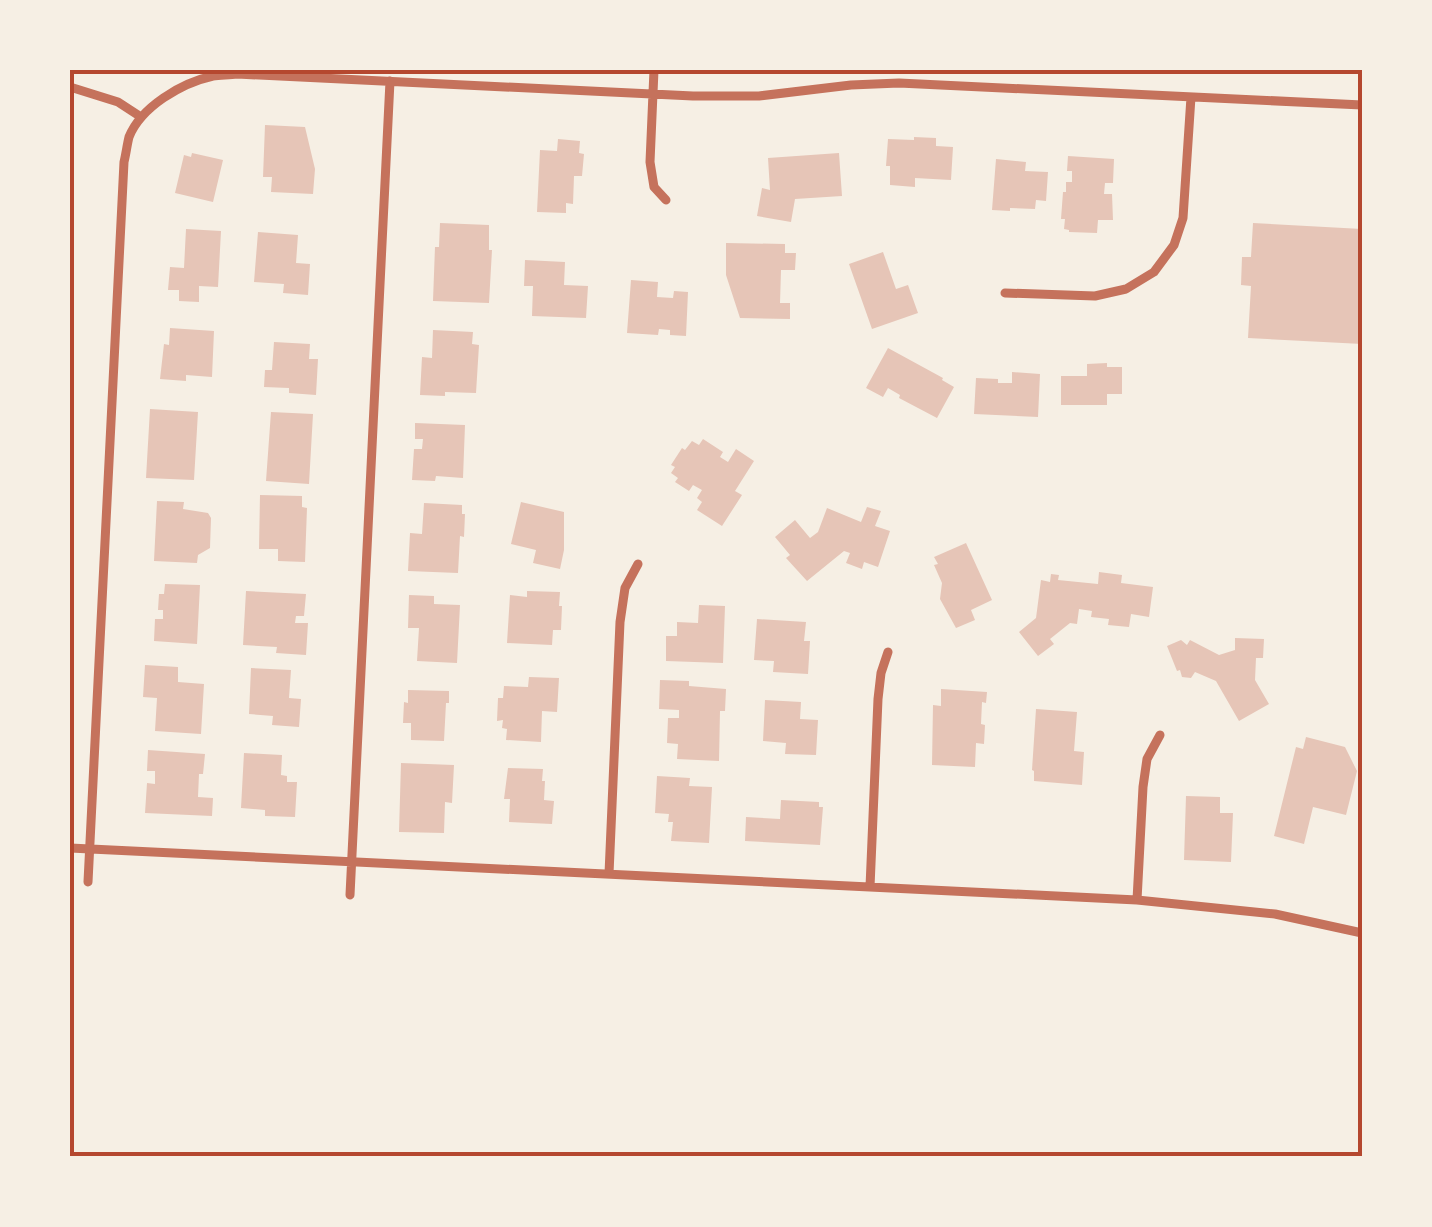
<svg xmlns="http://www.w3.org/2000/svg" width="1432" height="1227" viewBox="0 0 1432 1227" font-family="Figtree,sans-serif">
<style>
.building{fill:#e6c5b7}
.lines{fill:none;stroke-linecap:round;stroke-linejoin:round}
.minor{stroke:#c5725c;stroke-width:9}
.neatline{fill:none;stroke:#b5482f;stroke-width:4}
</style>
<rect width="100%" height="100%" fill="#f6efe4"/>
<path class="building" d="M265,125L305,127L315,169L313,194L271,192L272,177H263Z
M914,137L936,138V146L953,147L951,180L915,178V187L890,185V166H886L888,139L914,140Z
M558,139L580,141L579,153L584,154L582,176H574L573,204L566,203V213L537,212L540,150L557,151Z
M192,153L223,160L213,202L175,193L184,155L191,157Z
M839,153L842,196L795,199L791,222L757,216L762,188L770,190L768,158Z
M1068,156L1114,159L1113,183H1105L1104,194H1112L1113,220H1098L1097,233L1069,232V230L1064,229L1065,219H1061L1063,192H1066V182H1072V171H1067Z
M996,159L1026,162L1025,171L1048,172L1046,201L1036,200L1035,209L1010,208V211L992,210Z
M440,223L489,225V250H492L489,303L433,301L435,247H439Z
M1253,223L1362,229V344L1248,338L1251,286L1241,285L1242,257H1251Z
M186,229L221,231L218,287L199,286V302L179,301V290H168L170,267L184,268Z
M258,232L298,235L296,263L310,264L308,295L283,293L284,284L254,282Z
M726,243L785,244V253H796L795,270H781L780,303H790V319L740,318L726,275Z
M883,252L896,289L908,285L918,313L872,329L849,264Z
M525,260L565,262L564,285L588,286L586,318L532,316L533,286H524Z
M631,280L658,282L657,297L673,298L674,291L688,292L686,336L670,335V330L659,329L658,335L627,333Z
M170,328L214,331L212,377L186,375V381L160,379L164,344L169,345Z
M433,330L473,332L472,344L479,345L476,393L445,392V396L420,395L422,357L432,358Z
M274,342L310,344L309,359H318L316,395L289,393V388L264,387L265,370H272Z
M888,348L943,378L942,380L954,387L937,418L899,398L900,395L888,388L883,397L866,388Z
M1107,363V367H1122V394H1107V405H1061V376H1087V364Z
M1012,372L1040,374L1038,417L974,414L976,378L998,379V383H1012Z
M150,409L198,412L194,480L146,478Z
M271,412L313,414L309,484L266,481Z
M415,423L465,425L463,478L436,476L435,481L412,480L414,449H422L423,439H415Z
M703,439L723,452L720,457L728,462L736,449L754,461L735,491L742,495L722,526L697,510L702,502L697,498L702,490L693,485L689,491L675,482L678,478L671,473L675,467L671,465L682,448L685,450L692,441L699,445Z
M260,495L302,496V507L307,508L305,562L278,561V549H259Z
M157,501L184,502L183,509L208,513L211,518L210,548L198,555L197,563L154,561Z
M521,502L564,512V550L560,569L533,563L536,550L511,544Z
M424,503L462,505V514H465L464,537L460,536L458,573L408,571L410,533L422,534Z
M867,507L881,511L875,526L890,531L878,567L864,562L862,569L846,563L850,553L844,551L807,581L786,558L790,555L775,537L795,520L810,538L818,532L827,508L861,522Z
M966,543L992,600L971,610L975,620L956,628L940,599L942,583L934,565L938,564L934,557Z
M1099,572L1122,575L1121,583L1153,587L1149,617L1131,614L1129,627L1108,625L1109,619L1091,617L1092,611L1079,609L1077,624L1070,623L1050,639L1054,644L1038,656L1019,632L1036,618L1041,580L1050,582L1051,574L1059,575L1058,580L1098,584Z
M165,584L200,585L197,644L154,641L155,619H163V610H158L159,594H164Z
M246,591L306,594L304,616H296L295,623H308L306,655L276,653L277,647L243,645Z
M527,591L560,592L559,606H562L561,630H553L552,645L507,643L510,595L527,597Z
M409,595L434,596V604L460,605L457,663L417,661L419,628H408Z
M699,605L725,606L723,663L666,661V636H677V622L698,623Z
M757,619L806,622L804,641H810L808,674L773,672L774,661L754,660Z
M1235,638L1264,639L1263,658H1256L1255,680L1269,704L1239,721L1216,681L1195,672L1191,678L1182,677L1180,670L1177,671L1167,646L1181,640L1187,645L1190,640L1219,655L1235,650Z
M145,665L178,667V682L204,684L201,734L155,731L157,698L143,697Z
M251,668L291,670L289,698L301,699L299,727L272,725L273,716L249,714Z
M529,677L559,678L557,712L542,711L541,742L506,740L507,729L502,728L503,720L497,721L498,698H503L504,686L528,687Z
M660,680L689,681V686L726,689L725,711H720L719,761L677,759L678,744L667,743L668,718H679V710L659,709Z
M941,689L987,692L986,703L982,702L981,724L985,725L984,744L976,743L975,767L932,765L933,705L941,706Z
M408,690L449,691V703H446L444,741L411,740V723H403L404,702L408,703Z
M765,700L801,702L800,719L818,720L816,755L785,754L786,743L763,741Z
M1036,709L1077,712L1074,751L1084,752L1082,785L1034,781V771L1032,770Z
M1306,737L1345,747L1357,771L1346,815L1313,807L1304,844L1274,836L1296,747L1303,749Z
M148,750L205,754L203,774H199L198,797L213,798L212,816L145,813L147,783L155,784V771H147Z
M244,753L282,755L281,775L287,776V782H297L295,817L265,816V810L241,808Z
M401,763L454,765L452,803L445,802L444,833L399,832Z
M508,768L543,769L542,781H545L544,800L554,801L552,824L509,822L510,799H504Z
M657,776L690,778L689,786L712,787L709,843L671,841L673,822H668L669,814L655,813Z
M1186,796L1220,797V813H1233L1231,862L1184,860Z
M781,800L819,802V807H823L820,845L745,841L746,817L780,819Z"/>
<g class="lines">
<path class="minor" d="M654,70L650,162L654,187L666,200
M70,87L118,102L141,117
M1005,293L1095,296L1126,289L1154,272L1174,245L1183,218L1191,97
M70,848L1137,900L1275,914L1362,933
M609,874L620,622L625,588L638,564
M88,882L124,162C126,154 127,145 129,137C141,107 181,83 213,76C221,75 229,75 237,74L693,96H759L851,85L899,83L1362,105
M870,887L878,699L881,673L888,652
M350,895L390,81
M1137,900L1143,787L1147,759L1160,735"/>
</g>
<rect width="1432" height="1227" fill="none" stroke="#f6efe4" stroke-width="145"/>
<rect x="72" y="72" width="1288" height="1082" class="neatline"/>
</svg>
